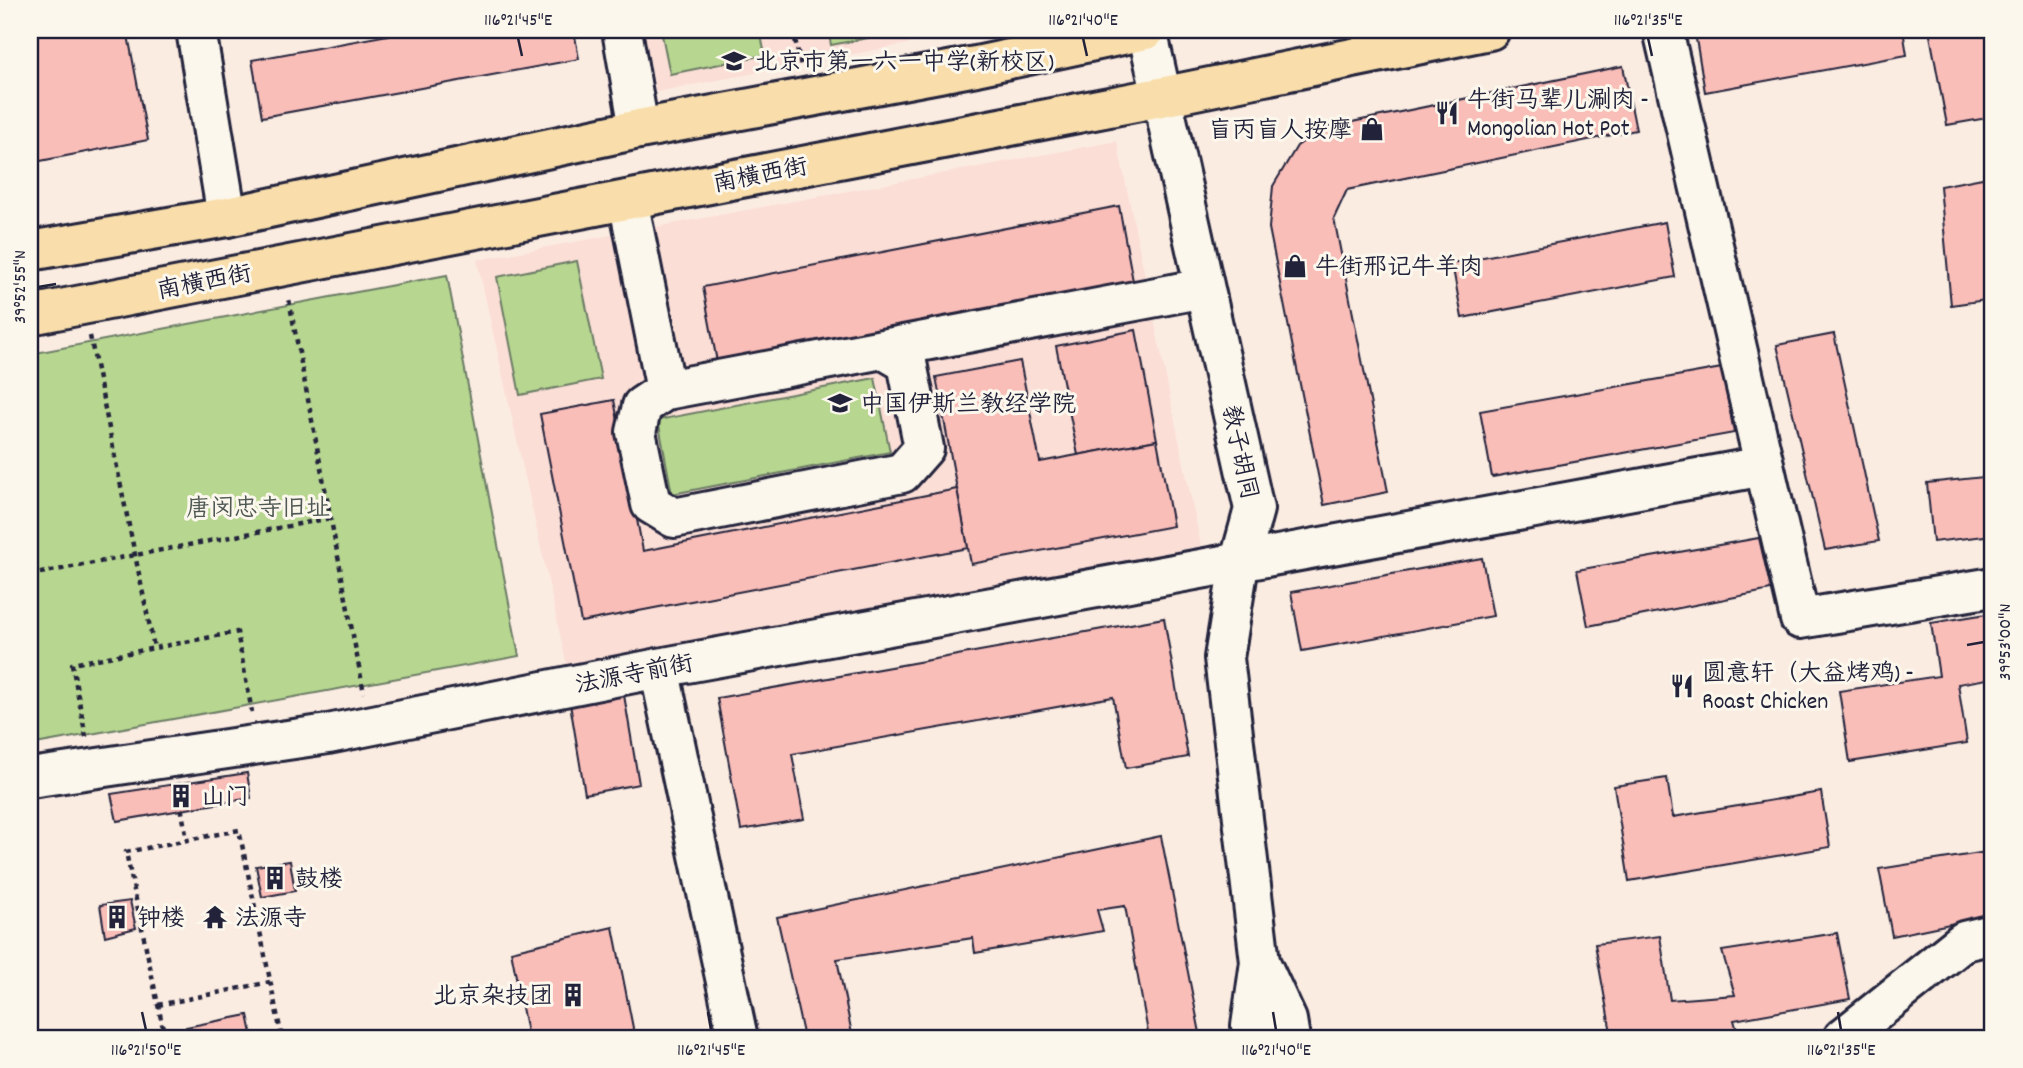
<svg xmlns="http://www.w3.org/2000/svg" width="2023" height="1068" viewBox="0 0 2023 1068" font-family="Dekko,'LXGW WenKai TC',sans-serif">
  <rect width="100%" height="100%" fill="#fbece2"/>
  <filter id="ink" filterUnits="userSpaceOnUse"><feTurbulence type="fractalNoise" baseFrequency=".0143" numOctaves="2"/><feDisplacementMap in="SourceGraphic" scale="14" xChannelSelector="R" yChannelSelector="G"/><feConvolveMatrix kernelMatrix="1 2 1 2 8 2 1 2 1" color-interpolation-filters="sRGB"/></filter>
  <g filter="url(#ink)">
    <g fill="#fbded6">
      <polygon points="644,30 980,30 656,92"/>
      <polygon points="1117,141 1201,546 567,666 477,260"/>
    </g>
    <g fill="#b7d790" stroke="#6c7c66" stroke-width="2">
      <polygon points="661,30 760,30 765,55 670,74"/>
      <polygon points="828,30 909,30 831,45"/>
      <polygon points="577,261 601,379 520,395 497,277"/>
      <polygon points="447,275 519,656 30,745 30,354"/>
      <polygon points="875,378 890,452 672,494 658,420"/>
    </g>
    <g fill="#fabeb9" stroke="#22223b" stroke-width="2">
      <polygon points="30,30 127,30 148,140 30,163"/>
      <polygon points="216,30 270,30 218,40"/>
      <polygon points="415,30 574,30 579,59 262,117 252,60"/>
      <polygon points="1715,30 1903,30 1907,55 1705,92 1695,33"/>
      <polygon points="1929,30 1993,30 1993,117 1947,125"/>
      <polygon points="1623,66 1636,130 1347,190 1334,218 1388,492 1324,505 1269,228 1273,186 1297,146 1323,128"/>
      <polygon points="1993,176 1993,299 1951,305 1940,186"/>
      <polygon points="1119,206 1133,281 717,362 703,287"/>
      <polygon points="1665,222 1675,277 1462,318 1452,263"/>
      <polygon points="1136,330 1157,440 1078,455 1056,346"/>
      <polygon points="1834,334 1879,541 1825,550 1777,345"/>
      <polygon points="1020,361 1040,462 1157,440 1173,526 971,564 936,377"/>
      <polygon points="1722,368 1734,433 1492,477 1480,411"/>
      <polygon points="614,400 643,551 957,489 968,548 581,622 540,414"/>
      <polygon points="1993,476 1993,535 1933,542 1927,483"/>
      <polygon points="1759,538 1771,590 1588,626 1577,570"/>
      <polygon points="1482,558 1493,616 1302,651 1291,592"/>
      <polygon points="1993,613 1993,678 1958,684 1967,743 1850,762 1839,691 1939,676 1931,623"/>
      <polygon points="1164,618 1188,757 1126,768 1113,697 792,754 804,819 741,830 717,698"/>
      <polygon points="624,695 639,784 585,794 570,704"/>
      <polygon points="247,773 251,798 117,821 111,794"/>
      <polygon points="1667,778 1673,817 1821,792 1830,847 1629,881 1614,786"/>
      <polygon points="1161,836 1201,1038 1149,1038 1125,906 1097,910 1103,931 975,953 973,938 837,959 852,1034 804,1038 777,917"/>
      <polygon points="1993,851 1993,915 1892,936 1879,869"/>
      <polygon points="290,861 295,891 262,897 256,866"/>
      <polygon points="130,901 136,928 105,936 100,905"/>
      <polygon points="613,927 635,1038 528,1038 511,951"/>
      <polygon points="1837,933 1850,999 1734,1020 1739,1038 1612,1038 1595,944 1660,936 1670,1000 1735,995 1722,951"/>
      <polygon points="248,1015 253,1038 189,1038 186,1027"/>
    </g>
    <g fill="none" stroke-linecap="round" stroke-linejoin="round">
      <g stroke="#22223b" stroke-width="44">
        <g id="minor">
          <polyline points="196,30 227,217"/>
          <polyline points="622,30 639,129"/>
          <polyline points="1147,30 1254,509 1239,564 1224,658 1260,962 1251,1026 1253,1038"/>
          <polyline points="1663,30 1800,619 1993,587"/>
          <polyline points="628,200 666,390"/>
          <polyline points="883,349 907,363 924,448 902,473 674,518 651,504 636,432 642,406 666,390 1204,288"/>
          <polyline points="659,668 738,1038"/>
          <polyline points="30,778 328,734 659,668 1764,466"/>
          <polyline points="1260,962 1287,1020 1290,1038"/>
          <polyline points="1843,1038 1964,941 1993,934"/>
        </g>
      </g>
      <g stroke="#22223b" stroke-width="44">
        <g id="major">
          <polyline points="30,251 227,217 639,129 976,66 1146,30"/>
          <polyline points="30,315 1161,97 1490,30"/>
        </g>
      </g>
      <g stroke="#22223b" stroke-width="4.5" stroke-dasharray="5 5" stroke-linecap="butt">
        <polyline points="793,30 801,66"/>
        <polyline points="289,300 364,693"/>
        <polyline points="90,336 154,647"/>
        <polyline points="30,575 331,518"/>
        <polyline points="86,737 72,664 237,632 252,712"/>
        <polyline points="178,789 187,840"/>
        <polyline points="158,1005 270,982"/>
        <polyline points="165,1038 126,852 239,830 282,1038"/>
      </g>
      <use href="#minor" stroke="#fbf7ec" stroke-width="38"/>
      <use href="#major" stroke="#f9deab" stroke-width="38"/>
    </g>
  </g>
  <path fill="none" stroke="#22223b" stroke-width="2.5" d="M518 38 522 56M1083 38 1087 56M1648 38 1652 56M38 287 56 284M1967 645 1984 642M142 1012 146 1030M708 1012 711 1030M1273 1012 1276 1030M1838 1012 1841 1030"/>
  <defs>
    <g id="school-bare" transform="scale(1.89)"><path d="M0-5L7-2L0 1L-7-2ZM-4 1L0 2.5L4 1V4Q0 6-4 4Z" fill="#22223b" stroke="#fbf7ec" stroke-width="2.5" paint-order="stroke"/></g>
    <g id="restaurant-bare" transform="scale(1.89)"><path d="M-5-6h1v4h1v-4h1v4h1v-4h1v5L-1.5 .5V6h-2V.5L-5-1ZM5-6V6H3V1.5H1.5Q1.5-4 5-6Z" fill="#22223b" stroke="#fbf7ec" stroke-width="2.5" paint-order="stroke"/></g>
    <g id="shop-bare" transform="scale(1.89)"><path d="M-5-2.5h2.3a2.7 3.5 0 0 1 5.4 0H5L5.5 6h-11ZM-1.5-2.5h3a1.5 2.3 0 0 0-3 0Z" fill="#22223b" stroke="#fbf7ec" stroke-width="2.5" paint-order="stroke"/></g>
    <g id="university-bare" transform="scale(1.89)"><path d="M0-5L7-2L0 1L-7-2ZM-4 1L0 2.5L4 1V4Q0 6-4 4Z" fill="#22223b" stroke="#fbf7ec" stroke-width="2.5" paint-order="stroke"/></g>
    <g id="building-bare" transform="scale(1.89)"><path d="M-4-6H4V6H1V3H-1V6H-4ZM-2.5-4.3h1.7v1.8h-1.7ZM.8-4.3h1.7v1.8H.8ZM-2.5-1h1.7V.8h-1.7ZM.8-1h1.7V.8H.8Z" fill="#22223b" stroke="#fbf7ec" stroke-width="2.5" paint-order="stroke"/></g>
    <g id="temple-bare" transform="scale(1.89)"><path d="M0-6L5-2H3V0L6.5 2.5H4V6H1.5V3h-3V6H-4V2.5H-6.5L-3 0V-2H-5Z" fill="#22223b" stroke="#fbf7ec" stroke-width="2.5" paint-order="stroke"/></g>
  </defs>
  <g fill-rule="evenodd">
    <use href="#school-bare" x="734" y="61"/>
    <use href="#restaurant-bare" x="1447" y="113"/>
    <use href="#shop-bare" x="1372" y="129"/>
    <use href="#shop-bare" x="1295" y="266"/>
    <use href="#university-bare" x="840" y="403"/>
    <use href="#restaurant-bare" x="1682" y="686"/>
    <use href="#building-bare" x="181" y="796"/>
    <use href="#building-bare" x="275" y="878"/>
    <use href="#building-bare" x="117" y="917"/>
    <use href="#temple-bare" x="215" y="917"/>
    <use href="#building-bare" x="573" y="995"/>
  </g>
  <g text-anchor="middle" stroke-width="6" stroke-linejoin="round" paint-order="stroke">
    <g font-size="24" fill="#22223b" stroke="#fbf7ec" text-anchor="start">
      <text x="754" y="69">北京市第一六一中学(新校区)</text>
      <text x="1467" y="107">牛街马辈儿涮肉 -<tspan x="1467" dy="28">Mongolian Hot Pot</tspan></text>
      <text x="1352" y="137" text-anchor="end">盲丙盲人按摩</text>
      <text x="1315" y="274">牛街邢记牛羊肉</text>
      <text x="860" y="411">中国伊斯兰教经学院</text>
      <text x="1702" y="680">圆意轩（大益烤鸡) -<tspan x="1702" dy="28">Roast Chicken</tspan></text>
      <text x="201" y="804">山门</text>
      <text x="295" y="886">鼓楼</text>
      <text x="137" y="925">钟楼</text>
      <text x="235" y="925">法源寺</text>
      <text x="553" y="1003" text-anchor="end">北京杂技团</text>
    </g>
    <g font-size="24" fill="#22223b" stroke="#fbf7ec">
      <text transform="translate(760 174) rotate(-11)" y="8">南横西街</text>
      <text transform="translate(204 281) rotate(-11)" y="8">南横西街</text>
      <text transform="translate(1241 452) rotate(78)" y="8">教子胡同</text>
      <text transform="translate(634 673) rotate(-11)" y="8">法源寺前街</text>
    </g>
    <g font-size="24" fill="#4f5854" stroke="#fbf7ec">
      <text x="258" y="515">唐闵忠寺旧址</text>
    </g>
  </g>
  <rect width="2023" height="1068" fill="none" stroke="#fbf7ec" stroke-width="77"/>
  <rect x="38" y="38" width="1946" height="992" fill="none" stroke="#22223b" stroke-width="2.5"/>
  <g font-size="18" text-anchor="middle" fill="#22223b">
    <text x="518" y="25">116°21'45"E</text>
    <text x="1083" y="25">116°21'40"E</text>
    <text x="1648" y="25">116°21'35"E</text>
    <text transform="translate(19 287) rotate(-90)" y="6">39°52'55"N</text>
    <text transform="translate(2004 642) rotate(-90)" y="6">39°53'00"N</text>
    <text x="146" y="1055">116°21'50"E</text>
    <text x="711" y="1055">116°21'45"E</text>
    <text x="1276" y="1055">116°21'40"E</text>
    <text x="1841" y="1055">116°21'35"E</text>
  </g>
</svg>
